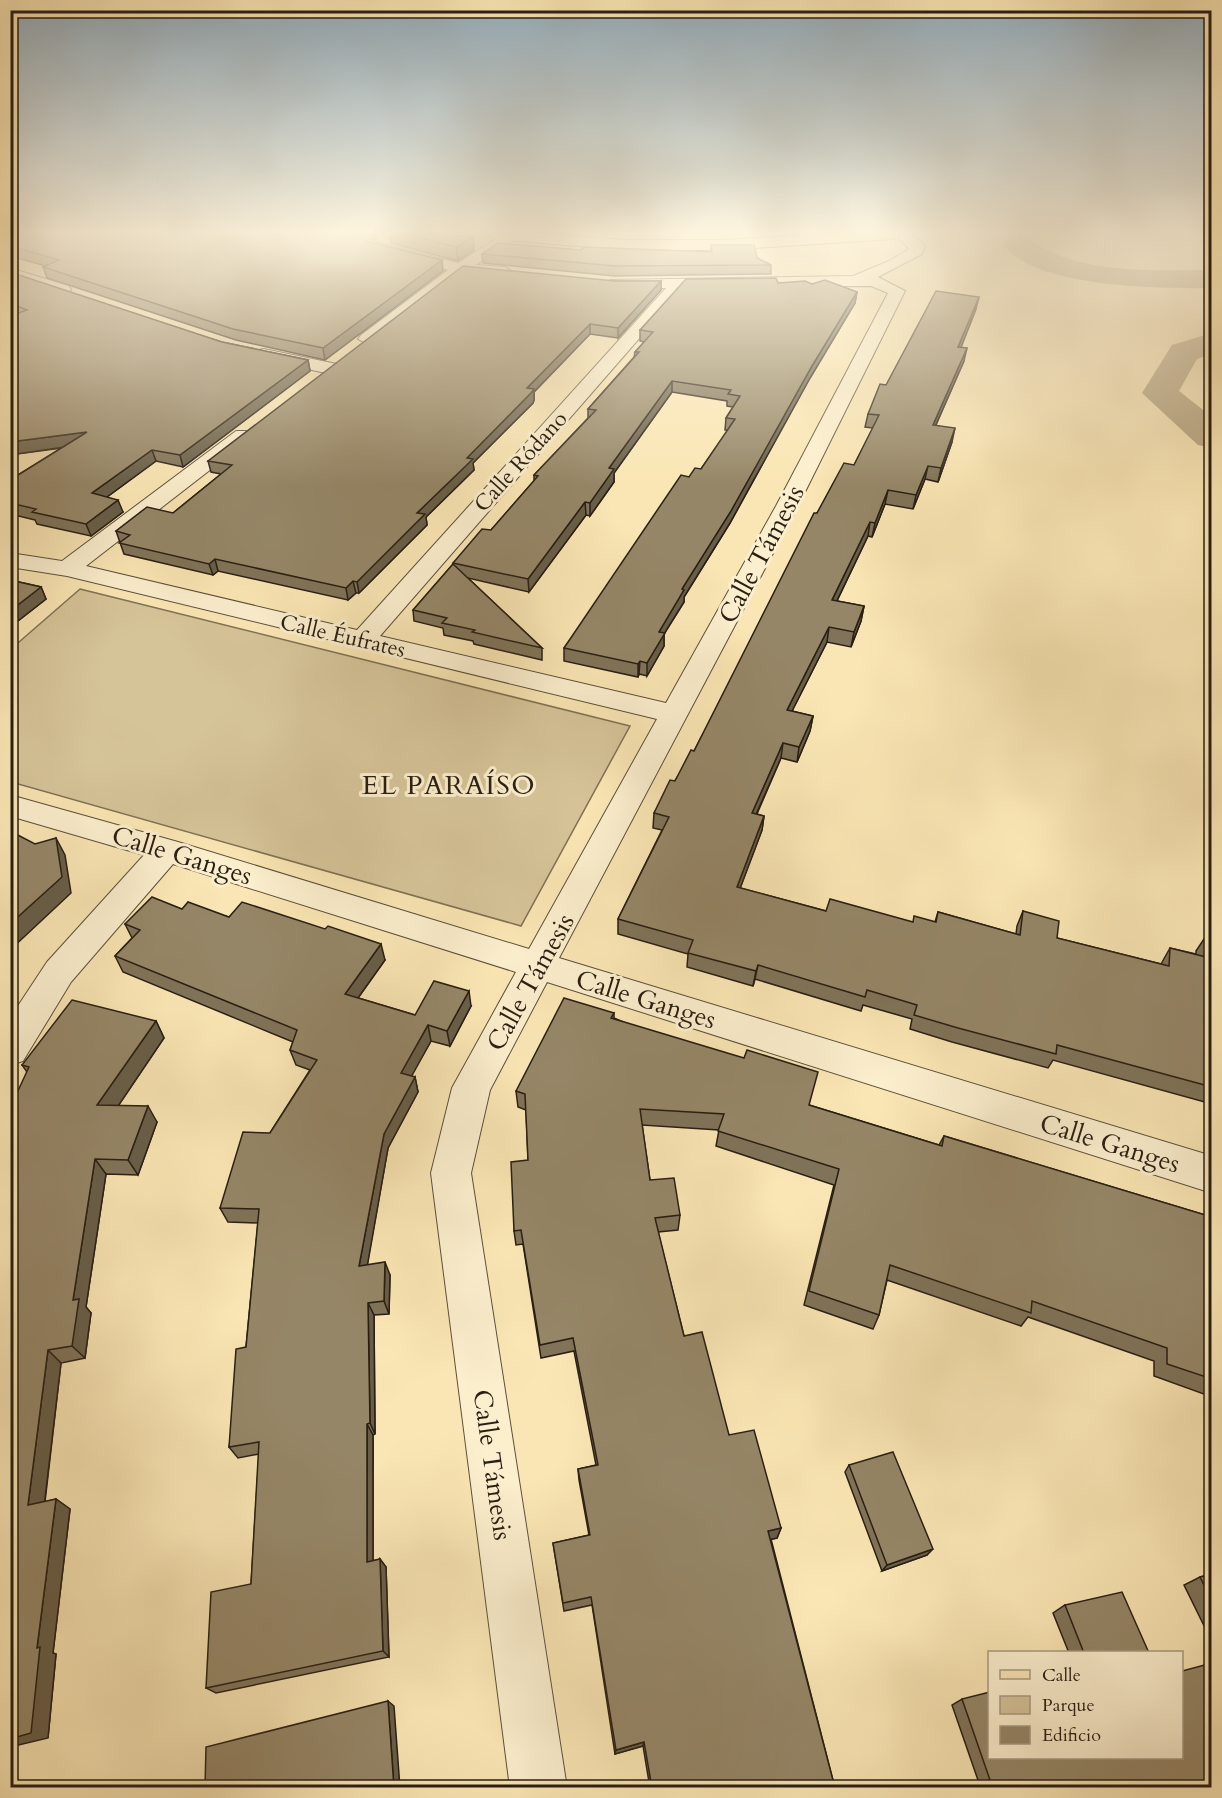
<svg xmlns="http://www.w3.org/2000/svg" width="1222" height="1798" viewBox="0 0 1222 1798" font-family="Cardo,serif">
  <rect width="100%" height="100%" fill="#fae6b4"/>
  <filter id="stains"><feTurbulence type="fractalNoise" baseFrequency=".00333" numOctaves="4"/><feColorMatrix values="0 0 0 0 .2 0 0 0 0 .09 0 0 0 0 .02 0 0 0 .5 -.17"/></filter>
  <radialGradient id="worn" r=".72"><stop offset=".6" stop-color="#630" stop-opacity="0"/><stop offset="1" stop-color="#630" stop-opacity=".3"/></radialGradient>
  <polygon fill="#d6c499" stroke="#7f7156" stroke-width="1.5" points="80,589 630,726 521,926 11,782 11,649"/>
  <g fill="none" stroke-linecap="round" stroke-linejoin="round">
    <g fill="#b3a27d" fill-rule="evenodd">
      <path d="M1008 234H1036L1033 242C1082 275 1154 270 1212 270V288C1162 289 1033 288 1003 244Z"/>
      <polygon points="1212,333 1212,354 1197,359 1179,391 1212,417 1212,448 1198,445 1142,393 1172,345"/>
    </g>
    <g stroke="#5c503b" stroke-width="2">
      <g id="minor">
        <polygon points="321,234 345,234 458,263 504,234 514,234 517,237 514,240 476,265 505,267 513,272 505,277 463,273 373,343 367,344 358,339 361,335 448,270 323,237"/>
        <path d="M896 234H912L925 246 922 254 878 277 905 291 798 506 559 958 1212 1156V1193L547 982 490 1090 471 1173 567 1788H510L431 1173 452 1088 516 972 173 864 71 982 23 1061 10 1065V1018L47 962 144 855 10 816V795L178 842 529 949 657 719 67 576 10 567V553L62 561 236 431H250L253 435 250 439 86 566 357 630 666 288H616L610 286 608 283 610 280 853 276 889 261 909 249ZM871 286 888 293 776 506 666 703 380 636 684 287Z"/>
        <polygon points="10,268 69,286 71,290 63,295 10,278"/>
        <polygon points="264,349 337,364 339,368 330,374 258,358 255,354 258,350"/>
      </g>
    </g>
    <g stroke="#281e13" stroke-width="2">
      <polygon id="major" points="485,234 545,234 625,240 722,240 827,234 902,234 894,239 722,250 625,250 493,239"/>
    </g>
    <use href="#minor" fill="#fcefce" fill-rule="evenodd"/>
    <use href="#major" fill="#fae6b4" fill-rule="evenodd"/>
  </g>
  <g fill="#807359" stroke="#281e13" stroke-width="1.5">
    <polygon points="10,234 443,271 325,360 236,340 47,278 43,267 46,266 10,256"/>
    <polygon points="353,234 376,234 376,240"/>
    <polygon points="390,234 433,234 473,237 474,250 458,261 391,243"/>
    <polygon points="711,245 757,258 771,265 771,274 615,276 483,263 482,254 581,250 711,252"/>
    <polygon points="10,278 222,342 308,360 310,371 183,467 156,461 107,497 123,512 91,536 37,524 35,520 10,514 10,480 62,448 10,455 10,316 15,314 10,312"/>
    <polygon points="615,281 661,281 661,290 618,338 590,334 534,392 534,400 533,403 473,463 474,470 426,517 427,525 359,593 356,593 348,600 218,571 213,575 124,554 116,531 173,513 221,474 211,472 208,461"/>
    <polygon points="778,283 812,284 857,292 855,303 810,378 730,523 684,597 684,602 664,634 664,646 647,676 639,674 638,677 564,661 564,648 689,477 701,469 728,430 725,430 726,418 733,407 727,406 727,401 672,392 614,473 614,482 590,516 586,515 529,592 468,578 542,648 542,660 474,644 473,641 444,635 443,628 414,621 413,610 453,564 453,563 491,530 534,481 534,475 588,418 588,409 634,357 635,352 644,342 640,341 640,330"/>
    <polygon points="976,309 961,347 964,361 936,425 952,442 938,482 925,479 913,509 885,504 872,537 868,536 837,601 864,606 861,621 851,647 827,642 792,711 813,716 810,731 797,762 781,758 757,814 764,816 762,830 740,888 826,911 912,922 935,922 938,912 1016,934 1017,926 1023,911 1057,938 1161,964 1170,948 1196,954 1196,951 1206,936 1212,938 1212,1104 1053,1060 1048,1068 952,1042 910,1029 912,1019 863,1005 861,1011 755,979 753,986 687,967 688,954 618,934 618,919 662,830 653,828 654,813 694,751 817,513 854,465 873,428 865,427 868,414 886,385"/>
    <polygon points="10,580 41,587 46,599 14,624 10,623"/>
    <polygon points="182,909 229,917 385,960 358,998 415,1015 471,1006 450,1046 431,1041 411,1076 415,1077 418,1092 388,1148 367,1265 390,1275 389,1314 374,1315 375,1434 373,1435 373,1561 380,1559 386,1567 389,1657 216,1693 206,1688 251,1584 259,1454 238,1458 229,1447 246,1347 258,1223 228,1222 220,1208 270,1133 310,1070 296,1065 290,1050 293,1042 123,972 115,956 132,938 125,924"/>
    <polygon points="614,1013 614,1018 809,1105 939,1145 944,1136 1212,1217 1212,1397 1154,1376 1154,1361 1028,1317 1021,1326 887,1280 879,1315 873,1329 804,1305 834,1185 716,1146 719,1130 642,1125 650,1180 680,1215 678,1230 658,1232 684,1336 729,1435 781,1528 777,1538 771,1539 835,1788 650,1788 643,1746 615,1754 592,1605 564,1611 553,1543 589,1535 579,1480 578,1469 596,1465 574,1351 541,1358 523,1244 516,1245 514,1231 528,1160 526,1110 518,1107 516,1091"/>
    <polygon points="156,1021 164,1038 118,1106 157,1122 138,1175 106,1174 86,1307 91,1313 85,1358 61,1363 45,1502 56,1499 70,1509 53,1653 56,1654 48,1738 27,1072 22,1065"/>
    <polygon points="849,1465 927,1555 882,1571 845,1472"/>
    <polygon points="1212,1574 1212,1642 1184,1585 1200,1577"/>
    <polygon points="1065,1605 1149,1653 1069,1653 1053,1613"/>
    <polygon points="962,1699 990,1758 1212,1788 979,1783 952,1705"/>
  </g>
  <g fill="#685e48" stroke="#281e13" stroke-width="1.5">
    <polygon points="473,237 474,250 458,261 456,247"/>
    <polygon points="442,260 443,271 325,360 323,348"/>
    <polygon points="661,281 661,290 618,338 618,328"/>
    <polygon points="857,292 855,303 810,378 730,523 684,597 684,602 664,634 664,646 647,676 647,663 659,632 682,589 812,366"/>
    <polygon points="979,297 976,309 956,360 958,347"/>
    <polygon points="590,324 590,334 534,392 534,400 533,403 473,463 474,470 426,517 427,525 359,593 357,582 527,388"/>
    <polygon points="967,348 964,361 930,438 933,425"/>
    <polygon points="308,360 310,371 183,467 180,455"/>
    <polygon points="672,381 672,392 614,473 614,482 590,516 590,503 609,468"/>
    <polygon points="955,428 952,442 938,482 941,468"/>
    <polygon points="87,432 92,443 10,455 10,442"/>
    <polygon points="152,450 156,461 96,505 92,493"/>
    <polygon points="928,466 925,479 913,509 916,495"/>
    <polygon points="888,490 885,504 872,537 875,523"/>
    <polygon points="118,500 123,512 91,536 86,524"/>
    <polygon points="585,502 586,515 529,592 528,579"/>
    <polygon points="870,522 868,536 830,615 832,600"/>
    <polygon points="215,559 218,571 213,575 209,564"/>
    <polygon points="353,581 356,593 348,600 346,588"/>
    <polygon points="41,587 46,599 14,624 10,616 10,611"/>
    <polygon points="864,606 861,621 851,647 854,632"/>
    <polygon points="829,627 827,642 785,725 787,710"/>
    <polygon points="640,661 639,674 638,677 638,664"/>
    <polygon points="813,716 810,731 797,762 799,747"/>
    <polygon points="783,743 781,758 750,828 752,813"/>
    <polygon points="764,816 762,830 735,902 737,887"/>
    <polygon points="56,838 65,855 71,893 10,950 10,924"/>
    <polygon points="381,944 385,960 350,1009 345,994"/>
    <polygon points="758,965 755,979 753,986 756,971"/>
    <polygon points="469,991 471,1006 450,1046 447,1031"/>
    <polygon points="156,1021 164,1038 108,1121 97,1105"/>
    <polygon points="428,1025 431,1041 405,1088 401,1073"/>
    <polygon points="415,1077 418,1092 388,1148 365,1279 359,1266 384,1134"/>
    <polygon points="148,1106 157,1122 138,1175 128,1160"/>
    <polygon points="95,1159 106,1174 86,1307 91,1313 85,1358 72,1346 73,1300"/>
    <polygon points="385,1262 390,1275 389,1314 384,1301"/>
    <polygon points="368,1303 374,1315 375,1434 370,1423"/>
    <polygon points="48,1350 61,1363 43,1515 28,1505"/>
    <polygon points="367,1424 373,1435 373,1570 367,1562"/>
    <polygon points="56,1499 70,1509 53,1653 56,1654 48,1738 10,1747 10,1739 37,1648"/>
    <polygon points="781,1528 777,1538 764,1541 768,1531"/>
    <polygon points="933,1549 927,1555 882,1571 887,1565"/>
    <polygon points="380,1559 386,1567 389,1657 383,1651"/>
    <polygon points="388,1701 394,1706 400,1788 394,1788"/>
    <polygon points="644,1742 643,1746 615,1754 616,1750"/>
  </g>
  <g fill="#958667" stroke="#281e13" stroke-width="1.5">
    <polygon points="10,234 339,234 442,260 323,348 233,329 43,267 59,260 10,246"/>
    <polygon points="404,234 433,234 473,237 456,247"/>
    <polygon points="498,243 581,250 584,247 712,252 711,245 754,245 757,258 771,265 615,266 482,254"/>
    <polygon points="463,266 615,281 661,281 618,328 590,324 527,388 534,389 532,392 467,458 473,459 417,513 425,514 357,582 353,581 346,588 215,559 209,564 119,543 130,535 116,531 147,507 173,513 232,465 208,461"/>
    <polygon points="19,275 222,342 308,360 180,455 152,450 92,493 118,500 86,524 32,512 36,509 10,503 10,480 87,432 10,442 10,316 27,310 10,303 10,278"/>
    <polygon points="776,278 778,283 805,281 812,284 825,280 857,292 812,366 731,511 682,589 684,590 659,632 665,633 647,663 640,661 638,664 564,648 681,475 689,477 695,468 701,469 735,419 726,418 740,396 728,394 731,390 672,381 609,468 614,469 590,503 585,502 528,579 453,563 482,529 491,530 538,476 534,475 596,410 588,409 639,352 635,352 653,332 640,330 686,279"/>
    <polygon points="936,291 979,297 958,347 967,348 933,425 955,428 941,468 928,466 916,495 888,490 875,523 870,522 832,600 864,606 854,632 829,627 787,710 813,716 799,747 783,743 752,813 764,816 737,887 826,911 830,899 913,922 914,916 936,922 938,912 1020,935 1023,911 1059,921 1057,938 1169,966 1170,948 1206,957 1206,936 1212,938 1212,1087 1057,1045 1056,1054 958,1028 914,1015 917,1005 867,990 865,997 758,965 756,971 688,953 693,940 618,919 669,817 654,813 670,780 675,781 691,750 694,751 814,513 817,513 844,463 854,465 879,415 868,414 880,384 886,385"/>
    <polygon points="453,564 542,648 472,632 475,630 442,623 447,618 413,610"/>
    <polygon points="10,580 41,587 10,611"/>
    <polygon points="10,831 35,844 56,838 62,877 10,924"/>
    <polygon points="152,897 182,909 188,902 229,917 242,902 325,929 328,926 381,944 345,994 415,1015 434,981 469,991 447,1031 428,1025 401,1073 415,1077 384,1134 359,1266 385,1262 384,1301 368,1303 370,1423 367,1424 367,1562 380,1559 383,1651 206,1688 211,1592 251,1584 259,1442 229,1447 236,1349 246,1347 259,1209 220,1208 243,1132 270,1133 317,1060 290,1050 297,1030 115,956 140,930 125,924"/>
    <polygon points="564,998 614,1013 611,1018 744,1058 747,1050 818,1072 809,1105 942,1146 944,1136 1212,1217 1212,1379 1167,1364 1167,1348 1032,1301 1031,1313 890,1265 879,1315 809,1291 839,1169 718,1131 724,1114 640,1109 650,1180 674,1178 680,1215 655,1218 684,1336 702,1332 729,1435 754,1430 781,1528 768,1531 835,1788 652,1788 644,1742 616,1750 591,1597 563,1603 553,1543 590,1535 578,1469 598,1465 573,1338 540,1345 521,1230 514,1231 511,1162 528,1160 525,1094 516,1091"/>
    <polygon points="72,1000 156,1021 97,1105 148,1106 128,1160 95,1159 73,1300 79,1299 72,1346 48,1350 28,1505 56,1499 37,1648 40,1647 31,1733 10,1739 10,1108 29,1067 22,1065"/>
    <polygon points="893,1452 933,1549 887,1565 849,1465"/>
    <polygon points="1212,1574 1212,1601 1200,1577"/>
    <polygon points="1122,1592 1149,1653 1084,1653 1065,1605"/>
    <polygon points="1212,1663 1212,1788 963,1788 990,1780 962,1699 990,1692 990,1758 1182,1758 1182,1671"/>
    <polygon points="388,1701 394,1788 205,1788 206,1747"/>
  </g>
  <linearGradient id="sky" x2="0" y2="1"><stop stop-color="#93adbd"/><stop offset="0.48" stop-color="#fdf4dd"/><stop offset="1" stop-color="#fdf4dd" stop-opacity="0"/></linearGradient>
  <rect width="1222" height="485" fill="url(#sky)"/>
  <g text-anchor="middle" stroke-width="6" stroke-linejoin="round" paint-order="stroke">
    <g font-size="22" fill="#281e13" stroke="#fcefce">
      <text transform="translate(520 461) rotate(-48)" y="8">Calle Ródano</text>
      <text transform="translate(343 635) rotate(13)" y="8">Calle Éufrates</text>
    </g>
    <g font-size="26" fill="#281e13" stroke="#fcefce">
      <text transform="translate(761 554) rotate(-62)" y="9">Calle Támesis</text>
      <text transform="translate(182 855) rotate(17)" y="9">Calle Ganges</text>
      <text transform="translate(530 982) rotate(-61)" y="9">Calle Támesis</text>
      <text transform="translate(646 999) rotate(17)" y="9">Calle Ganges</text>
      <text transform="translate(1110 1143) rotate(17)" y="9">Calle Ganges</text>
      <text transform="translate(493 1465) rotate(82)" y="9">Calle Támesis</text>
    </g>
    <g font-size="27" letter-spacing="1.5" fill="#281e13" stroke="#fcefce">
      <text x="449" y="794">EL PARAÍSO</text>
    </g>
  </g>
  <rect width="1222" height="1798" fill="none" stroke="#fae6b4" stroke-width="36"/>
  <rect x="12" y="12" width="1198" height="1774" fill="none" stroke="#281e13" stroke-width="3"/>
  <rect x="18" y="18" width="1186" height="1762" fill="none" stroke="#281e13" stroke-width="1.5"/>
  <rect x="988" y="1651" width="195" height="108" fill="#fcefce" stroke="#a79b83" stroke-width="1.5"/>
  <rect x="1000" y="1670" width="30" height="9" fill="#fae6b4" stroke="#a79b83" stroke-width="1.5"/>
  <text x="1042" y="1681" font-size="18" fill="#281e13">Calle</text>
  <rect x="1000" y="1696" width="30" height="18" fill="#d6c499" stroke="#a79b83" stroke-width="1.5"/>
  <text x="1042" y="1711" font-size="18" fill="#281e13">Parque</text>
  <rect x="1000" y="1726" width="30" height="18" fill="#958667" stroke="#a79b83" stroke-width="1.5"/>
  <text x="1042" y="1741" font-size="18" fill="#281e13">Edificio</text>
  <rect width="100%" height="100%" filter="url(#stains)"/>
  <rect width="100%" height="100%" fill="url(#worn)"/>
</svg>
